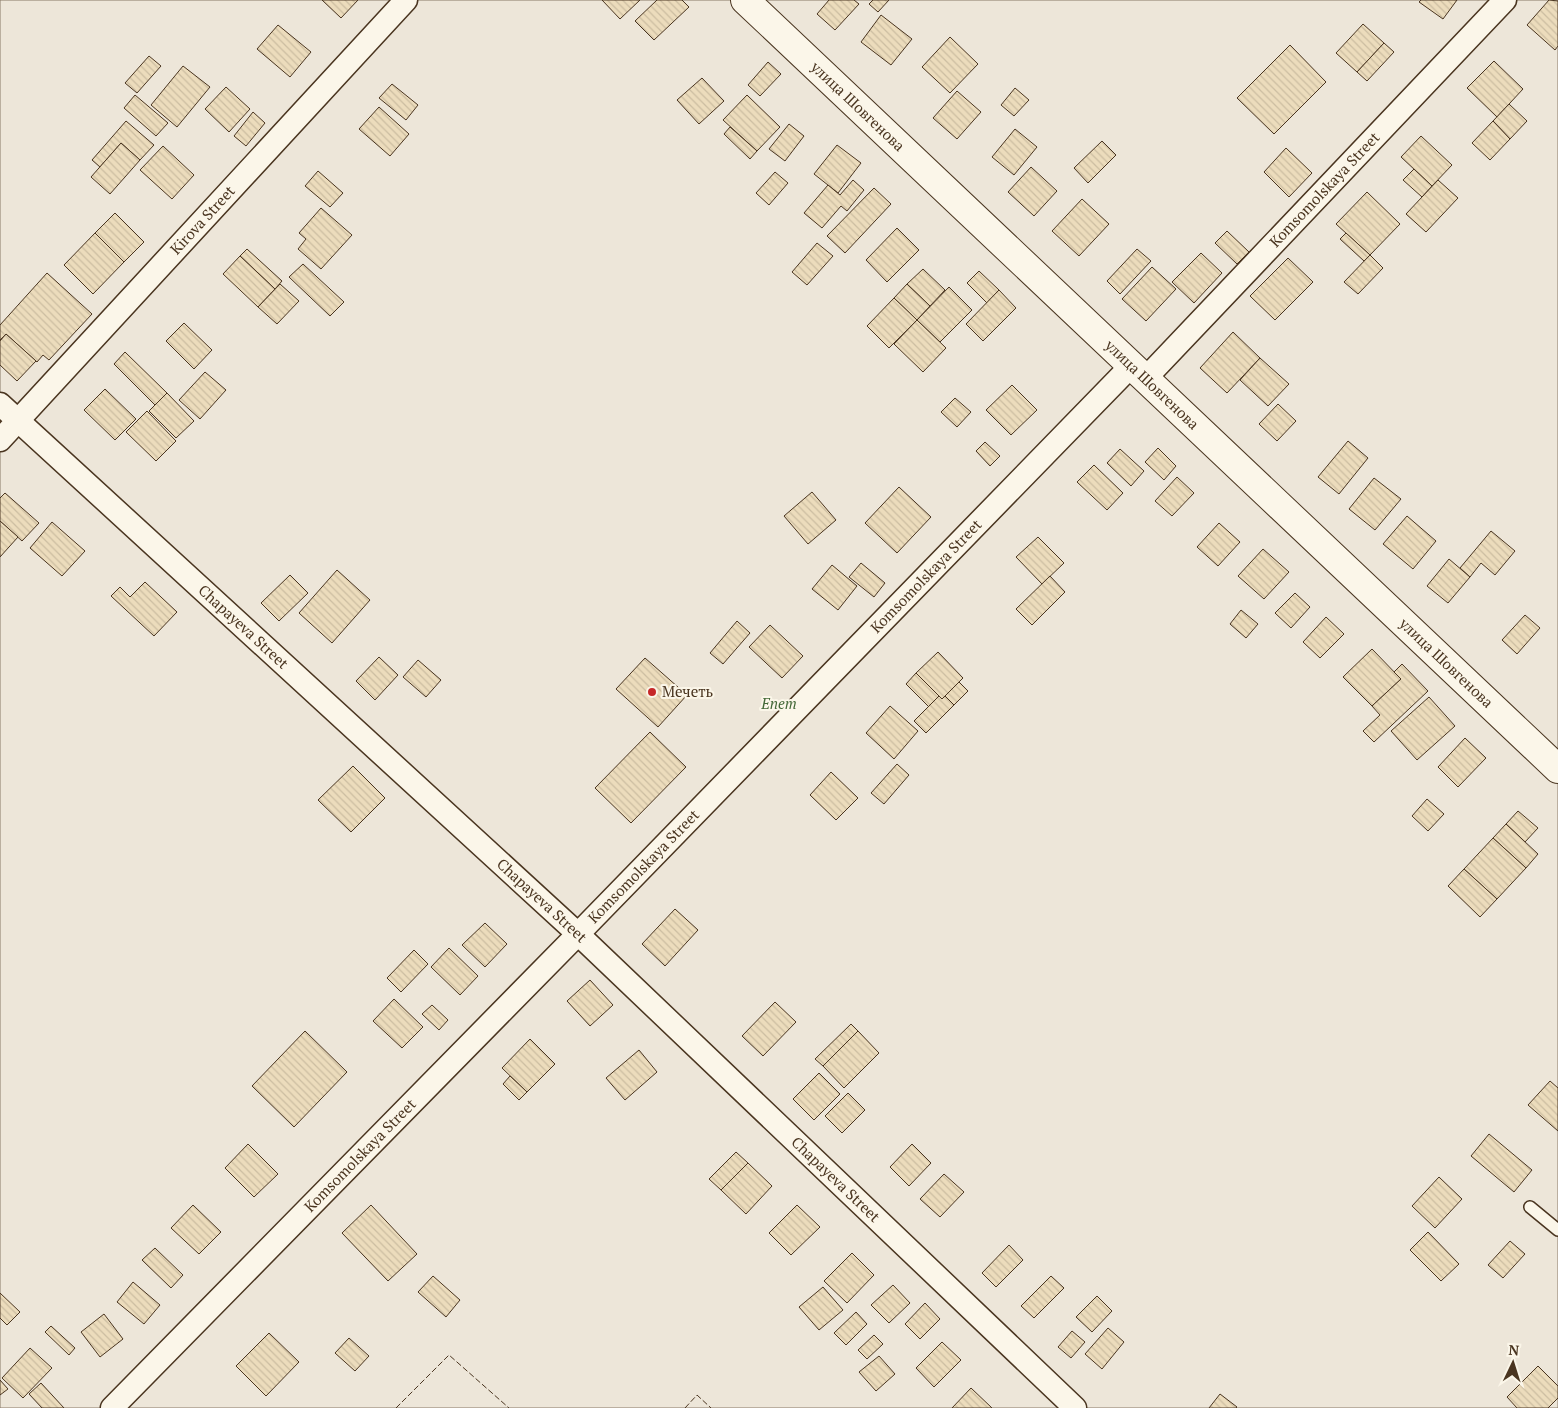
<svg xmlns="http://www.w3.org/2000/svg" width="1558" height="1408" viewBox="0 0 1558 1408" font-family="'PT Serif',serif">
  <defs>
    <pattern id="building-back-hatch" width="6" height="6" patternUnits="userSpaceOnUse" patternTransform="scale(1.25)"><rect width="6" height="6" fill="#ecdcbc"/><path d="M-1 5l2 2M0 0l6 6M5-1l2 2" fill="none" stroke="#ccbda1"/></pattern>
  </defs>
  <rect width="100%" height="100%" fill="#fbf6e9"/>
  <rect fill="#ede6d9" stroke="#887966" x="0" y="0" width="1558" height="1408"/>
  <g fill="url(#building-back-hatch)" stroke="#4a3520">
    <polygon points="322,0 358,0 341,18"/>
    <polygon points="602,0 640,0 620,19"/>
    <polygon points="657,0 682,0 689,7 654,40 635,21"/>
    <polygon points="829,0 854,0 859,4 835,30 817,14"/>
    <polygon points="873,0 889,0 878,12 869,4"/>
    <polygon points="1421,0 1457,0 1443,19 1419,2"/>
    <polygon points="1549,0 1558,1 1558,46 1555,50 1527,25"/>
    <polygon points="881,15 912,39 891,65 861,42"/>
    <polygon points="1363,24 1384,43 1357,72 1336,53"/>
    <polygon points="278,25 311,52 290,77 257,49"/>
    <polygon points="950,37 978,64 950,93 922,67"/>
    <polygon points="1384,43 1394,52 1367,81 1357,72"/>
    <polygon points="1290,45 1326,82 1274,134 1237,98"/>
    <polygon points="149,56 161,66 137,93 125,83"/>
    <polygon points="1494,61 1523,89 1497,117 1467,88"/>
    <polygon points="768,62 781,74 760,96 748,85"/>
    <polygon points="183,66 210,87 177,127 151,105"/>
    <polygon points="702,78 724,101 699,124 677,100"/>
    <polygon points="392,84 418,105 406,120 379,98"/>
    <polygon points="226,87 250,109 229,132 205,109"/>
    <polygon points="1015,88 1029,100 1014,116 1001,105"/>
    <polygon points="957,91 981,112 957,139 933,118"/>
    <polygon points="135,95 168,123 156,136 124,108"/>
    <polygon points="747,95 780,127 757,151 723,120"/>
    <polygon points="1509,104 1527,121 1510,139 1493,121"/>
    <polygon points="379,107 409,134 390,156 359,129"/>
    <polygon points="253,112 265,123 246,146 234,136"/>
    <polygon points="126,121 154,145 140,160 121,143 100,167 92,160"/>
    <polygon points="1493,121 1510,139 1490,160 1472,143"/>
    <polygon points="789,124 804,136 785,161 769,149"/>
    <polygon points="730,127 757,151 750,159 724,134"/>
    <polygon points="1015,129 1037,147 1014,175 992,157"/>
    <polygon points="1421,136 1452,165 1432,186 1401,157"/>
    <polygon points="1102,141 1116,155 1088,183 1074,168"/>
    <polygon points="121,143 140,160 110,194 91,177"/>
    <polygon points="837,145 861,163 838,193 814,174"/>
    <polygon points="163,146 194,175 172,199 140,170"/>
    <polygon points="1286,148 1312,173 1289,197 1264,172"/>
    <polygon points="1031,167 1057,191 1034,216 1008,192"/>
    <polygon points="1414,169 1432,186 1422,197 1403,180"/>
    <polygon points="318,171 343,193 330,207 305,186"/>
    <polygon points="775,172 788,183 769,205 756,193"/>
    <polygon points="853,180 864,190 847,211 841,206 822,228 804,213 828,185 840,195"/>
    <polygon points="1438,180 1458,198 1426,232 1406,214"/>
    <polygon points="874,188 891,204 845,253 827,236"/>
    <polygon points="1367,192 1400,224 1370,255 1336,224"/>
    <polygon points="1082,199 1109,224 1079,256 1052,231"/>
    <polygon points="321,208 352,235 321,269 298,249 306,239 299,233"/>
    <polygon points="115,213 144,242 124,262 95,233"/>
    <polygon points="897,228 919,250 887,282 866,260"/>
    <polygon points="1227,231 1249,252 1237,264 1215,243"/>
    <polygon points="95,233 124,262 93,294 64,265"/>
    <polygon points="1346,233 1370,255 1364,261 1340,239"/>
    <polygon points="817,243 833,256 807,285 792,272"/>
    <polygon points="247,249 282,281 275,289 240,256"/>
    <polygon points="1137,249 1151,261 1120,294 1107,281"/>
    <polygon points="1201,253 1222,273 1194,303 1172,282"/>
    <polygon points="1370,255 1383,268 1358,294 1344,282"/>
    <polygon points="240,256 275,289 258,307 223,274"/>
    <polygon points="1288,258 1313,282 1275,320 1250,296"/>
    <polygon points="303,264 344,302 330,316 289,277"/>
    <polygon points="1152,267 1176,289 1146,321 1122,299"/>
    <polygon points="923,269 945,290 930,306 907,284"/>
    <polygon points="979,271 999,290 987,303 967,283"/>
    <polygon points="47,273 92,314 49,360 43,355 37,362 6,334 0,340 0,325"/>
    <polygon points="280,284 299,301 277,324 258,307"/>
    <polygon points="907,284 930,306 917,320 894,298"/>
    <polygon points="949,287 972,310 940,342 917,320"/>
    <polygon points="999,290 1016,308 983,341 966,324"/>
    <polygon points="894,298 917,320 889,348 867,326"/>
    <polygon points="917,320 946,348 923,372 894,344"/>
    <polygon points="184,323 212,350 194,369 166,341"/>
    <polygon points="1233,332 1260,358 1227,393 1200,368"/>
    <polygon points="6,334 36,361 17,381 0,365 0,341"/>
    <polygon points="125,352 167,393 155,405 114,364"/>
    <polygon points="1260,358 1289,384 1268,406 1240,380"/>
    <polygon points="205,372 226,390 200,419 179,400"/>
    <polygon points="1012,385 1037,410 1011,435 986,410"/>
    <polygon points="105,389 136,419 115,440 84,410"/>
    <polygon points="167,393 194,421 176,438 149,411"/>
    <polygon points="955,398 971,412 957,427 941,412"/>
    <polygon points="1278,404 1296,421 1277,441 1259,424"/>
    <polygon points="147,411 176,441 156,461 126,432"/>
    <polygon points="1348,441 1368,458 1339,494 1318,477"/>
    <polygon points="985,442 1000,456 990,466 976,451"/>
    <polygon points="1158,448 1176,466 1164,480 1145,462"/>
    <polygon points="1120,449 1144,471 1131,486 1107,463"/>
    <polygon points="1094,465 1123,493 1107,510 1077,482"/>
    <polygon points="1177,477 1194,493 1172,516 1155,501"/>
    <polygon points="1374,478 1401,499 1375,530 1349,509"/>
    <polygon points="899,487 931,517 897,553 865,523"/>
    <polygon points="812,492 836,520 808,544 784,516"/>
    <polygon points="5,493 39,523 22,541 0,521 0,498"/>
    <polygon points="1407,516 1436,541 1413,569 1383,544"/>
    <polygon points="0,521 18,537 0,557"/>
    <polygon points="52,522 85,551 62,576 30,548"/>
    <polygon points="1219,523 1240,542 1218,566 1197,547"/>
    <polygon points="1491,531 1515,551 1495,575 1481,563 1470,577 1460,568"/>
    <polygon points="1038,537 1064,563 1042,584 1016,557"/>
    <polygon points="1263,549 1289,572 1264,599 1238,576"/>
    <polygon points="1449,559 1470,577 1448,603 1427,586"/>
    <polygon points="861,563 885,583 874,597 849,577"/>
    <polygon points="832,565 857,586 838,610 812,589"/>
    <polygon points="337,570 370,600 332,643 299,613"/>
    <polygon points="290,575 308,593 279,621 261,603"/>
    <polygon points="1050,576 1065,592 1032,625 1016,609"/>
    <polygon points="145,582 177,612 154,636 111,596 120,587 130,597"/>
    <polygon points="1295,593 1310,607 1291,628 1275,613"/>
    <polygon points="1241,610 1258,624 1246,638 1230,624"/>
    <polygon points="1525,615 1540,628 1517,654 1502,640"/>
    <polygon points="1326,617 1344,634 1320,658 1303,642"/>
    <polygon points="737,621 750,633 723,664 710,653"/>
    <polygon points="770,625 803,656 782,678 749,647"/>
    <polygon points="1372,649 1401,679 1372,706 1343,677"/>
    <polygon points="938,652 963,678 942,699 916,673"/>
    <polygon points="379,657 398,675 375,700 356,681"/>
    <polygon points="645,658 687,695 658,727 616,689"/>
    <polygon points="418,660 441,680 426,697 403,677"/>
    <polygon points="1402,664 1428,691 1374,742 1363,731 1380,715 1372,706 1401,679 1394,672"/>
    <polygon points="916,673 939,696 929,707 906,684"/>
    <polygon points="959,682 968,691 954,705 945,696"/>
    <polygon points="939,696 942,699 945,696 954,705 926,733 914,721"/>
    <polygon points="1429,697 1455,726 1417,760 1391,731"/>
    <polygon points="890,706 918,731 894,759 866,733"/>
    <polygon points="650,732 686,767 631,823 595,788"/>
    <polygon points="1465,738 1486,758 1458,787 1438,767"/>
    <polygon points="897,764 909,775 884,804 871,793"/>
    <polygon points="353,766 385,798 351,832 318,800"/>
    <polygon points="831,772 858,798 836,820 810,795"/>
    <polygon points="1427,799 1444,814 1428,831 1412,816"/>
    <polygon points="1518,811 1538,828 1525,842 1506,824"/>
    <polygon points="1506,824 1538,854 1526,868 1493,838"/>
    <polygon points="1493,838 1526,868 1497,899 1464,869"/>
    <polygon points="1464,869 1497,899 1480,917 1448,886"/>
    <polygon points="675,909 698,930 665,966 642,944"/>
    <polygon points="485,923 507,944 485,967 462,945"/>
    <polygon points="449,948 478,976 460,995 431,967"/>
    <polygon points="414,950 428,964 401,992 387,978"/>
    <polygon points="590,980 613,1005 590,1026 567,1001"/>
    <polygon points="394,999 423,1027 402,1048 373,1021"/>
    <polygon points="775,1002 796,1022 763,1056 742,1036"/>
    <polygon points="432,1005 448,1020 439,1030 422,1014"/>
    <polygon points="851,1024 858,1031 823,1066 815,1059"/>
    <polygon points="305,1031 347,1072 294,1127 252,1086"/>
    <polygon points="858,1031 879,1053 844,1088 823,1066"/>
    <polygon points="530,1039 555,1064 527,1092 502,1068"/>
    <polygon points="639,1050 657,1072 625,1100 606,1078"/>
    <polygon points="819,1073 840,1094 814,1120 793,1099"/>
    <polygon points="510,1076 527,1092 519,1100 503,1084"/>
    <polygon points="1550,1081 1558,1088 1558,1131 1528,1105"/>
    <polygon points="848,1093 865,1110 842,1133 825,1116"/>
    <polygon points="1489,1134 1532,1170 1514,1192 1471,1156"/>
    <polygon points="248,1144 278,1174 254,1197 225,1168"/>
    <polygon points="912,1144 931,1163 909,1186 890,1167"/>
    <polygon points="736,1152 748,1163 721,1190 709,1179"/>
    <polygon points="748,1163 772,1186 746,1214 721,1190"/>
    <polygon points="944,1174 964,1192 940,1217 920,1199"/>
    <polygon points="1439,1177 1462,1199 1435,1228 1412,1206"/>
    <polygon points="193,1205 221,1232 199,1254 171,1228"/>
    <polygon points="371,1205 417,1254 388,1281 342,1233"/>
    <polygon points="797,1205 820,1227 791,1255 769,1233"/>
    <polygon points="1428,1232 1459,1264 1441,1281 1410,1250"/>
    <polygon points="1510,1241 1525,1254 1503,1278 1488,1265"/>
    <polygon points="1009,1245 1023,1260 996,1287 982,1273"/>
    <polygon points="155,1248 183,1275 171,1288 142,1260"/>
    <polygon points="852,1253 874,1275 847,1303 824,1281"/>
    <polygon points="433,1276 460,1300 446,1317 418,1292"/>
    <polygon points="1051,1276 1064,1288 1034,1318 1021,1306"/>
    <polygon points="133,1282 160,1305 144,1324 117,1302"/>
    <polygon points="893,1285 910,1303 889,1323 871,1305"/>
    <polygon points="823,1287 843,1310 819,1330 799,1307"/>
    <polygon points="0,1293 20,1312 7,1325 0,1318"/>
    <polygon points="1097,1296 1112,1311 1092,1332 1076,1317"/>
    <polygon points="925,1303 940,1319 920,1339 905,1324"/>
    <polygon points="856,1312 867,1324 846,1345 834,1333"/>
    <polygon points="104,1314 123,1339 100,1357 81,1332"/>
    <polygon points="51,1326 75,1348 69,1355 45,1332"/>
    <polygon points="1108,1328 1124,1342 1102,1369 1085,1354"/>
    <polygon points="1072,1331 1085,1342 1071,1358 1058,1347"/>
    <polygon points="269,1333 299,1362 266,1396 236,1366"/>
    <polygon points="874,1335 883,1344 867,1359 858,1350"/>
    <polygon points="349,1338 369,1356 355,1371 335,1353"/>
    <polygon points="942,1342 961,1360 934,1387 916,1368"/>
    <polygon points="30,1348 52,1368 23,1398 2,1378"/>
    <polygon points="879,1356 895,1374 876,1391 859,1372"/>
    <polygon points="1538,1366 1558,1386 1558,1398 1548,1408 1517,1408 1507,1397"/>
    <polygon points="0,1380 8,1389 0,1395"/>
    <polygon points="41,1383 64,1408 42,1408 29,1394"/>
    <polygon points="971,1388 992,1408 952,1408"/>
    <polygon points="1220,1394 1237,1407 1236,1408 1209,1408"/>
  </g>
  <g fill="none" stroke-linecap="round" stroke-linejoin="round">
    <g stroke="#4a3520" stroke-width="14">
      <polyline id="service" points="1530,1207 1558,1230"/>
    </g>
    <g stroke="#4a3520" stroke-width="25">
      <g id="minor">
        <path id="s1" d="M1145 379 1505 0"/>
        <path id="s2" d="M0 404 578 934 1075 1408"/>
        <path id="s3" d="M0 440 406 0"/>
        <path id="s4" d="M112 1408 578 934 1131 366"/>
      </g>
    </g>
    <g stroke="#4a3520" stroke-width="30">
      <g id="tertiary">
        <path id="s5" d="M745 0 1558 769"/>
      </g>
    </g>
    <use href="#service" stroke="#fbf6e9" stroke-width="11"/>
    <use href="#minor" stroke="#fbf6e9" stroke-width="22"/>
    <use href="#tertiary" stroke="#fbf6e9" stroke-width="28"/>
    <g stroke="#4a3520" stroke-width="1" stroke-dasharray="6 2.5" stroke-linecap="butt">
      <polyline points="396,1408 449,1355 509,1408"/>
      <polyline points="685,1408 697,1395 711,1408"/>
    </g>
  </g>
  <circle fill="#c62828" stroke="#fbf6e9" stroke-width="2" cx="652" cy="692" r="5"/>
  <g text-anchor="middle" stroke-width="4" stroke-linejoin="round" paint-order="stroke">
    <g font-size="15" fill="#4a3520" stroke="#fbf6e9">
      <text dy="5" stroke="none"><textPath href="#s5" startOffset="155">улица Шовгенова</textPath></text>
      <text dy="5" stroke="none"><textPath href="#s1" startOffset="261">Komsomolskaya Street</textPath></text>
      <text dy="5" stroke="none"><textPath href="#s3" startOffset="299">Kirova Street</textPath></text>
      <text dy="5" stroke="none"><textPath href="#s5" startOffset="560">улица Шовгенова</textPath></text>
      <text dy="5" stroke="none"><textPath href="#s4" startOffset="1164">Komsomolskaya Street</textPath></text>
      <text dy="5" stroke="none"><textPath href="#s2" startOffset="330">Chapayeva Street</textPath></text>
      <text dy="5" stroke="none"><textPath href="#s5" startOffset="965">улица Шовгенова</textPath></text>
      <text dy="5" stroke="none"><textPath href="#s4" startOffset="759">Komsomolskaya Street</textPath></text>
      <text dy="5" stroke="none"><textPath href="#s2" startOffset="735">Chapayeva Street</textPath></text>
      <text dy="5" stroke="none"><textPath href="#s4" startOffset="354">Komsomolskaya Street</textPath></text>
      <text dy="5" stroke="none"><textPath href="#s2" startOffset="1140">Chapayeva Street</textPath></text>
    </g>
    <g font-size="15" fill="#4a3520" stroke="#fbf6e9" text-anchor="start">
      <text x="662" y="697">Мечеть</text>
    </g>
    <g font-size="15" font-style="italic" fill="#436837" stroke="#fbf6e9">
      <text x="779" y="709">Enem</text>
    </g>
  </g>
  <g transform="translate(1513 1363) rotate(4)" stroke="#fbf6e9" stroke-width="4" paint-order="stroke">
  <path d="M0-4L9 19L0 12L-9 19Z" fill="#4a3520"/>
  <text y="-8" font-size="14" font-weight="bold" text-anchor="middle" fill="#4a3520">N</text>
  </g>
</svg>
